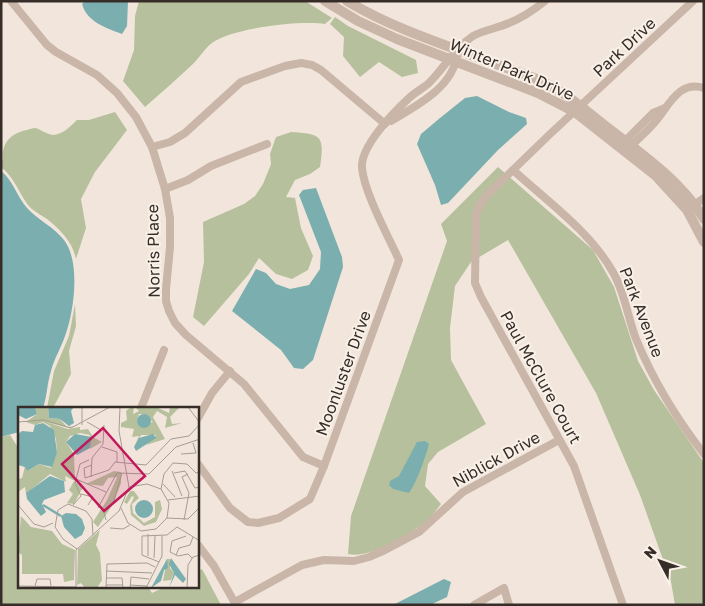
<svg xmlns="http://www.w3.org/2000/svg" width="705" height="606" viewBox="0 0 705 606" font-family="'Golos Text',sans-serif">
  <rect width="100%" height="100%" fill="#f2e6dc"/>
  <g fill="#b6c09c">
    <path d="M139 1H305L332 18 325 24C300 20 232 28 212 43 205 48 200 57 194 63 178 78 161 93 145 107L123 81 134 50 135 16Z"/>
    <polygon points="335,17 348,26 416,60 418,73 402,77 379,62 360,77 343,56 344,37 330,24"/>
    <path d="M115 112 127 130 95 172 81 199 86 228 76 259C73 243 60 229 47 219 41 215 33 211 28 205 19 193 14 177 1 167V159L3 160C1 143 11 133 27 130 30 129 32 128 35 128 41 129 47 135 54 135 63 134 71 126 77 120H89Z"/>
    <path d="M291 132C321 134 325 135 320 167L310 174 295 180 286 197 295 198 301 228 313 256 308 270 292 279 276 274 259 258 249 274 204 326 193 317 204 262 203 222 244 204 255 196 263 184 271 164 270 154 276 137Z"/>
    <path d="M498 167 593 250 614 287 638 361 654 390 704 463V605H675L671 582 640 495 596 393 508 240 471 262 455 286 450 328 451 360 486 424 438 452 428 464 425 486 441 504C437 509 433 515 429 519 412 534 370 559 348 554L351 516 447 241 441 224Z"/>
    <polygon points="75,304 76,326 69,351 71,374 53,408 47,408 54,371 69,336"/>
    <polygon points="10,435 19,449 19,587 148,587 152,593 165,587 198,587 198,571 202,569 221,605 1,605 1,437"/>
  </g>
  <g fill="#7baeae">
    <path d="M85 1H128L127 26 122 34C106 28 87 22 82 4Z"/>
    <polygon points="477,96 509,112 526,118 527,124 498,150 448,203 441,205 435,185 417,144 421,134 440,118 465,98"/>
    <path d="M1 171C13 180 17 197 27 208 38 220 54 227 64 240 81 262 74 312 65 336 61 348 54 359 51 371 47 384 47 396 43 408H19V432L1 437Z"/>
    <polygon points="316,188 342,257 343,267 313,360 303,369 294,368 281,350 232,311 256,269 266,273 276,284 290,289 309,285 320,269 321,252 299,195 303,190"/>
    <path d="M425 441 429 444C426 456 416 484 409 493L393 489 389 485 390 481 399 476 417 442Z"/>
    <polygon points="444,579 451,582 447,597 430,605 393,605"/>
  </g>
  <g fill="none" stroke-linecap="round" stroke-linejoin="round">
    <g stroke="#cab6a8" stroke-width="8">
      <polyline points="11,1 47,45 56,52 97,75 117,93 136,117 152,147 165,189 170,218 170,247 166,289 166,301 169,311 175,323 186,335 244,384 303,457 324,466"/>
      <path d="M391 121C416 106 452 88 457 56"/>
      <polyline points="626,140 653,113 665,108"/>
      <path d="M632 145C641 136 652 127 659 117 671 101 681 81 704 88"/>
      <polyline points="152,147 170,142 185,133 241,82 285,66 301,63 312,65 321,70 385,124"/>
      <path d="M513 170C547 201 592 233 614 274 625 294 628 318 636 339 654 382 675 417 704 454"/>
      <polyline points="165,189 188,180 211,166 267,144"/>
      <polyline points="691,207 704,198"/>
      <polyline points="141,408 164,350"/>
      <polyline points="198,418 212,393 230,371"/>
      <path d="M198 464 230 508 248 522 258 523 279 518 310 499 324 466 399 260C388 236 364 192 362 168 360 147 393 113 408 99 414 93 422 89 429 83 444 68 455 48 473 36 484 30 498 28 509 23 522 18 534 10 545 1"/>
      <polyline points="198,545 214,566 236,605"/>
      <polyline points="235,602 302,565 324,560 354,561 369,557 385,550 419,532 463,492 559,440"/>
      <polyline points="474,605 504,588 509,605"/>
      <polyline points="623,605 574,466 481,297 475,283 476,216 479,206 486,196 549,135 693,1"/>
    </g>
    <g stroke="#cab6a8" stroke-width="10">
      <polyline points="325,1 358,21 397,39 538,93 575,112 655,175 687,210 704,242"/>
      <path d="M347 1C395 30 452 47 504 67 517 72 531 76 543 82 567 93 587 112 608 128 642 154 681 181 704 219"/>
    </g>
  </g>
  <g text-anchor="middle" stroke-width="4" stroke-linejoin="round" paint-order="stroke">
    <g font-size="16" fill="#362c28" stroke="#f9f1e8">
      <text transform="translate(624 47) rotate(-43)" y="6">Park Drive</text>
      <text transform="translate(512 69) rotate(23)" y="6">Winter Park Drive</text>
      <text transform="translate(153 251) rotate(-91)" y="6">Norris Place</text>
      <text transform="translate(642 312) rotate(69)" y="6">Park Avenue</text>
      <text transform="translate(343 373) rotate(-70)" y="6">Moonluster Drive</text>
      <text transform="translate(541 377) rotate(61)" y="6">Paul McClure Court</text>
      <text transform="translate(496 459) rotate(-29)" y="6">Niblick Drive</text>
    </g>
  </g>
  <g transform="translate(18 407)">
    <rect width="181" height="181" fill="#f2e6dc"/>
    <path d="M17 0H30L31 11 42 12 49 20 58 19 51 21 28 15 50 22 62 20V23L70 22 75 30 84 35 72 42V28L62 26 52 29 48 35 56 47 57 74 47 69 48 75 32 67 8 87 7 80 0 85V72L4 71 7 59 9 64 21 57 33 61 39 46 38 32 32 19 25 15 17 18 8 15 19 7ZM113 0H116L115 7 121 4 117 0H138L151 6 152 0H162L152 10 154 17 164 16 147 21 149 10 139 4 135 10 147 32 128 38 138 28H123L116 40 121 29 114 30 116 22 103 20V16L109 13 108 4ZM121 7H126L135 15 123 20 119 14ZM96 64 103 65V76L95 97 80 120 75 115 89 93 99 70 90 71 85 79 68 77ZM56 74 65 80 56 97 49 96 55 87 51 83ZM112 84H116L121 91 114 97 115 106 126 116 137 110V95L142 93 144 102 138 115 126 119 113 108 112 99 116 90 114 89 109 97 106 95ZM3 109 13 120 34 124 44 137 57 143 56 173 46 175 45 167H4V148L0 145ZM82 123 78 138 82 146 84 173 79 181H67L63 176 59 178 60 142ZM149 152H152V161L156 166 153 173 145 174 149 152 141 162Z" fill="#b6c09c" fill-rule="evenodd"/>
    <path d="M0 0H17L19 7 8 12 0 8ZM30 0H56L53 4 56 16 51 19 42 12 31 11ZM119 14a7 7 0 1 1 14 0a7 7 0 1 1-14 0ZM25 16 36 23 39 46 34 60 21 57 9 64 7 60 0 58V27L4 24 15 25 17 18ZM57 27 74 30 72 41 59 48 48 35ZM135 27 138 31 118 44 116 40 121 31ZM32 69 46 74 47 85 26 93 24 97 28 105 23 109 9 92 8 86ZM117 102a9 9 0 1 1 18 0a9 9 0 1 1-18 0ZM48 106 58 107 64 112 67 121 64 128 57 132 46 120 43 109ZM153 151 168 172 165 176 157 168 151 181 156 166 151 157ZM149 152 150 161 146 163 143 174 133 181Z" fill="#7baeae"/>
    <path fill="none" stroke="#7baeae" stroke-width="2.5" d="M25 98 43 109"/>
    <path fill="none" stroke="#a79c94" stroke-width="1" d="M170 0 182 16M0 15 26 13 53 21 92 0M69 15 83 23M64 18V0M84 40 99 45V55M163 47 178 46 175 36M74 58 66 61 67 71 91 63 97 55 128 58 153 32 171 29 182 17M154 64 164 89M156 66 167 64 177 81 182 80M73 70 74 51 85 37 86 18M58 72 88 85M145 77 157 90M143 82 146 67 155 56 169 57 178 66 182 65M63 87 75 90 70 98M150 93 182 89M0 98 16 117 26 120 35 116M55 98 63 89 57 76 62 57 71 53M80 101 99 66 131 67 158 40 182 32M103 101 110 116 123 124 138 122 149 111 151 96 143 82 129 77 111 80M149 111 170 112 182 100M88 113 86 106 95 97 104 66M166 113 171 86 164 70 170 67M92 121 105 122 112 118M130 127V149M168 129 154 134 152 145 160 149 170 147 174 151M59 142 45 132 37 120 40 103 50 97 68 104 74 112 75 128M158 148 161 141 172 138 175 130M136 151 137 129M141 155 124 148V129L149 128 159 120 182 134M88 164 134 166M88 171H104L105 181M88 178H105M112 178 129 179M1 179 58 180M17 179 19 172H32L33 179M58 181V143L101 104 111 80 101 24 102 0M88 181 89 157 129 156 137 160M112 181 113 170 131 172M128 181 144 149V129M169 181 170 158 175 150 182 148"/>
    <path fill="#c2185b" fill-opacity="0.15" stroke="#c2185b" stroke-width="2.5" d="M85 21 127 69 86 104 44 57Z"/>
    <rect width="181" height="181" fill="none" stroke="#362c28" stroke-width="2.5"/>
  </g>
  <rect width="705" height="606" fill="none" stroke="#362c28" stroke-width="5"/>
  <g transform="translate(660 561) rotate(311)" stroke="#f9f1e8" stroke-width="4" paint-order="stroke">
  <path d="M0-4L9 19L0 12L-9 19Z" fill="#362c28"/>
  <text y="-8" font-size="14" font-weight="bold" text-anchor="middle" fill="#362c28">N</text>
  </g>
</svg>
